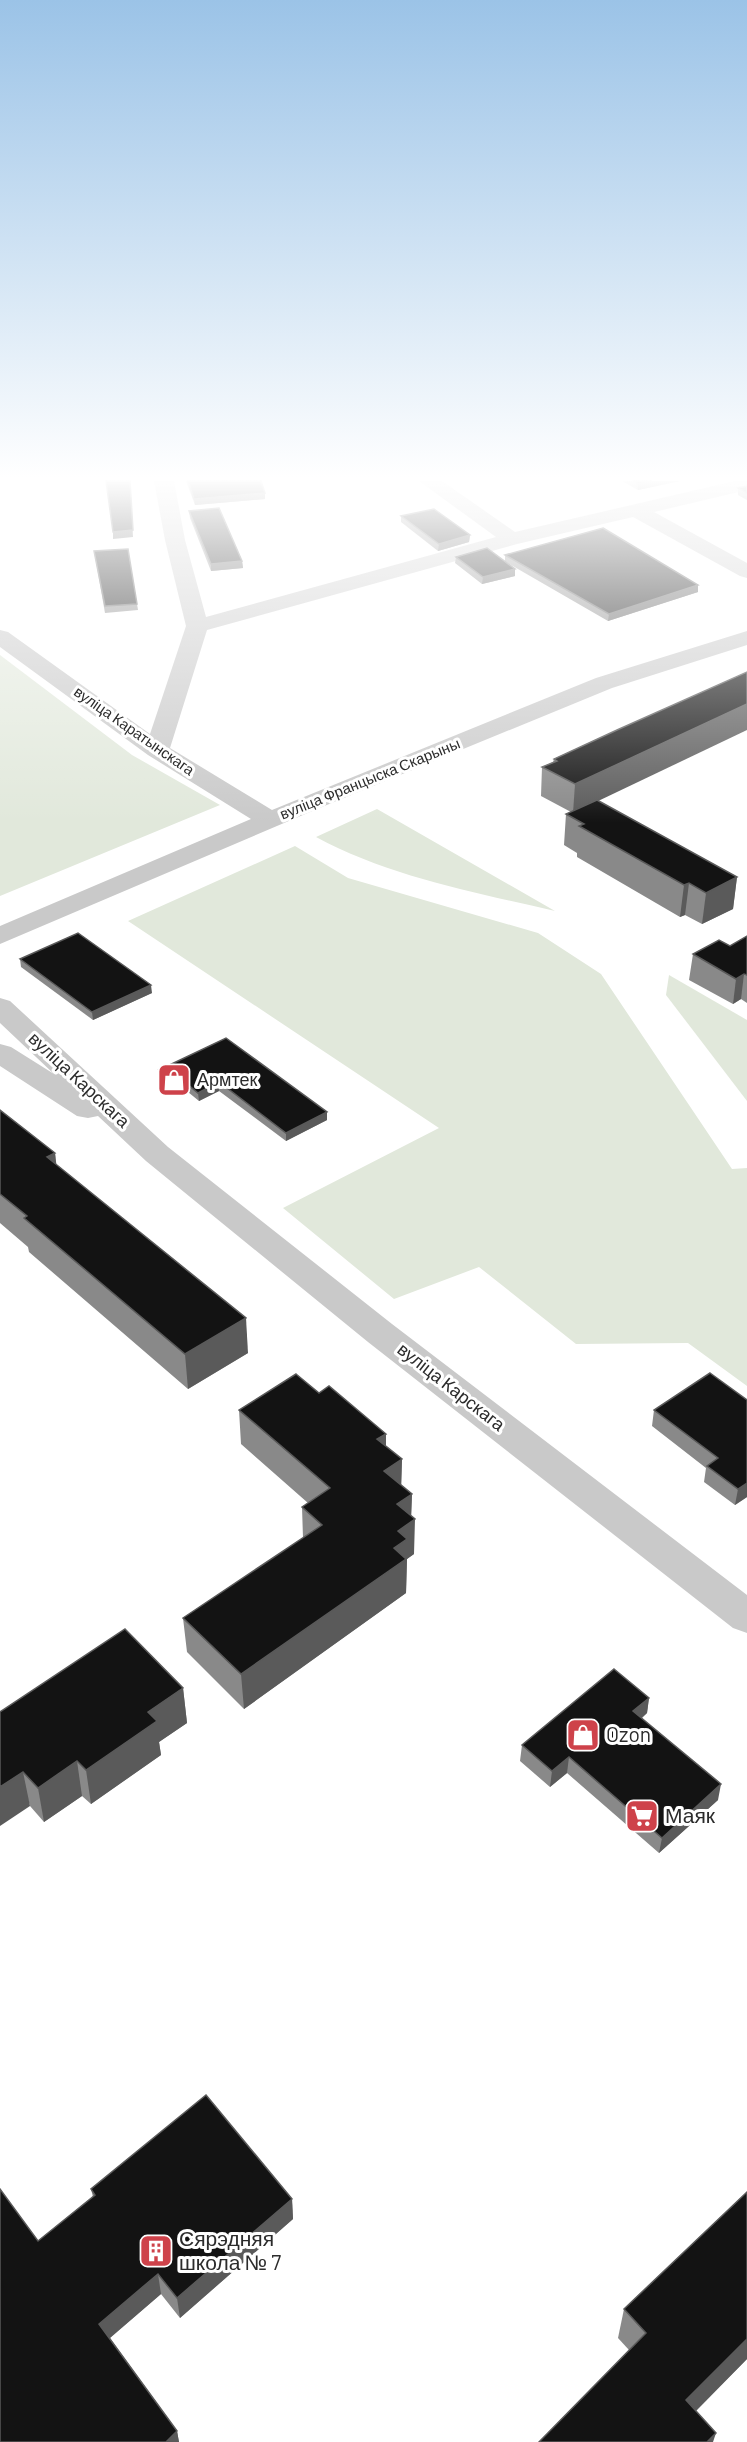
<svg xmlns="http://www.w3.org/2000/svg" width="747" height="2442" viewBox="0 0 747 2442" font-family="Barlow,sans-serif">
  <rect width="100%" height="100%" fill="#fff"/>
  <g fill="#e1e8db">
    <polygon points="0,655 132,755 220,805 0,896"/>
    <path d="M377 809 555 911C474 892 390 877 316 837Z"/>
    <polygon points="295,846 348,878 538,933 601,974 732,1169 747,1168 747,1386 688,1343 576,1344 479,1267 394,1299 283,1208 439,1128 128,921"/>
    <polygon points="669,975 747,1020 747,1101 666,995"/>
  </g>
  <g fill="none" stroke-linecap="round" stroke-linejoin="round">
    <g fill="#c9c9c9" fill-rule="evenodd">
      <polygon points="154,481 174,481 185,540 206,617 496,537 419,481 442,481 515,532 735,481 747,481 747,490 654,512 747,563 747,578 740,576 633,517 517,544 207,630 170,748 272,810 596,678 747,631 747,645 612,688 317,809 0,944 0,926 251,819 148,755 0,647 0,630 8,632 150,734 186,626 165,540"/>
      <polygon points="0,998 10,1001 168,1147 392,1324 747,1595 747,1633 733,1628 368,1342 146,1161 98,1116 88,1118 77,1116 0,1066 0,1044 11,1047 54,1074 0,1023"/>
    </g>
  </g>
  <g fill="#898989">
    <polygon points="186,481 261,481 265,493 265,499 195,505"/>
    <polygon points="622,481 680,481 638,490"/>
    <polygon points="747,486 747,500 738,495 738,488"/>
    <polygon points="189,511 242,561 243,568 211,571 190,518"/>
    <polygon points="401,516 470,535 469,542 438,551 401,522"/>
    <polygon points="94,551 137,604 138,610 105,613"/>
    <polygon points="505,555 698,592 608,621 506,562 515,576 482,584 455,563 456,557 505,562"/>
    <polygon points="617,730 598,801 737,877 733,909 702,924 685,915 680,917 577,857 577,853 564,845 566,814 571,812 541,796 542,767 553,762 554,759"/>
    <polygon points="747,936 747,1003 741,999 733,1004 689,980 693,954 730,946"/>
    <polygon points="20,959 152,993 93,1020 21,967"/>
    <polygon points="226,1038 327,1112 327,1120 286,1141 219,1091 199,1101 188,1092 182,1095 160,1078 159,1070"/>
    <polygon points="0,1110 55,1153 56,1165 248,1353 188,1389 29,1252 28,1247 0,1223"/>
    <polygon points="747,1400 747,1497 735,1505 704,1482 706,1468 652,1426 654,1410"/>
    <polygon points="239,1410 386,1447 402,1459 401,1485 412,1494 411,1516 414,1554 407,1559 406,1593 244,1709 187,1652 183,1618 303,1538 302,1507 308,1503 241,1444"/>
    <polygon points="183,1688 187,1723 159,1742 161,1755 91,1804 82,1796 44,1822 30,1806 0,1712"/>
    <polygon points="649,1698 647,1713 642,1718 718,1800 659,1853 567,1773 550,1787 520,1761 522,1745"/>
    <polygon points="91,2189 292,2199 293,2219 180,2318 161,2294 110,2338 177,2431 179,2442 0,2442 38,2241 93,2197"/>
    <polygon points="747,2192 747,2359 696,2411 629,2350 618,2338 624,2309"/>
  </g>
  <g fill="#5a5a5a">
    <polygon points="130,481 133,537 113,539 113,532"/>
    <polygon points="652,481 680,481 638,490 638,484"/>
    <polygon points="265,493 265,499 195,505 194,499"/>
    <polygon points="470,535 469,542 438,551 439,544"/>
    <polygon points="242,561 243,568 211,571 211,564"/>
    <polygon points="515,569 515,576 482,584 483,577"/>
    <polygon points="698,585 698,592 608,621 609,614"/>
    <polygon points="747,704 747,730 573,813 575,784"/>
    <polygon points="737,877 733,909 702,924 706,893"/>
    <polygon points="689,883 685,915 680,917 684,885"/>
    <polygon points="744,974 741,999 733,1004 736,979"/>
    <polygon points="151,985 152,993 93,1020 92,1012"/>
    <polygon points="219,1082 219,1091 199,1101 198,1093"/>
    <polygon points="187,1084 188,1092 182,1095 181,1087"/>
    <polygon points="327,1112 327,1120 286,1141 286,1133"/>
    <polygon points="55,1153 59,1187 47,1157"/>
    <polygon points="246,1318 248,1353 188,1389 185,1354"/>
    <polygon points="386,1434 386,1469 377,1439"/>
    <polygon points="402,1459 401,1494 384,1471"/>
    <polygon points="747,1483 747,1497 735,1505 738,1489"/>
    <polygon points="412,1494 411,1521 415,1519 414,1554 407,1559 406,1593 244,1709 241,1674 394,1548 397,1504"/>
    <polygon points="183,1688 187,1723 159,1742 161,1755 91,1804 86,1770 148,1712"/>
    <polygon points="649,1698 647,1713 631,1727 633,1711"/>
    <polygon points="569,1757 567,1773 550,1787 552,1771"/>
    <polygon points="77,1761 82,1796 44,1822 38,1788"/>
    <polygon points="23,1772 30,1806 0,1826 0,1787"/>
    <polygon points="721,1784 718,1800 659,1853 662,1838"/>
    <polygon points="292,2199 293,2219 180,2318 177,2298"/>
    <polygon points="158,2274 161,2294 104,2343 99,2324"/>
    <polygon points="747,2339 747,2359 679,2428 686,2400"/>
    <polygon points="177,2431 179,2442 166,2442"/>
    <polygon points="716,2433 713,2442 707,2442"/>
  </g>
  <g fill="#131313" stroke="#5a5a5a" stroke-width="1.5">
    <polygon points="106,481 130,481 133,530 113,532"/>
    <polygon points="188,481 261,481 265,493 194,499"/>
    <polygon points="634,481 652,481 638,484"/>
    <polygon points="747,486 747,493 738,488"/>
    <polygon points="219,508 242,561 211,564 189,511"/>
    <polygon points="434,509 470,535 439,544 401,516"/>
    <polygon points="603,528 698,585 609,614 505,555"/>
    <polygon points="487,548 515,569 483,577 456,557"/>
    <polygon points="128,549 137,604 105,606 94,551"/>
    <polygon points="747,672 747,704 575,784 542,767 557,761 554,759 617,730"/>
    <polygon points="597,800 737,877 706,893 689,883 684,885 579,826 584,824 566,814"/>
    <polygon points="78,933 151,985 92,1012 20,959"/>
    <polygon points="747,936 747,975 744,974 736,979 693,954 719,940 730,946"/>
    <polygon points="226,1038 327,1112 286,1133 219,1082 198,1093 187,1084 181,1087 159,1070"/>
    <polygon points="0,1110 55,1153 47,1157 246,1318 185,1354 24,1218 27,1216 0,1194"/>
    <polygon points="710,1373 747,1400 747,1483 738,1489 707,1466 718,1458 654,1410"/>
    <polygon points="296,1374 319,1393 329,1386 386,1434 377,1439 402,1459 384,1471 412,1494 397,1504 415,1519 398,1531 407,1539 394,1548 406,1559 241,1674 183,1618 322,1525 302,1507 330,1488 239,1410"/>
    <polygon points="125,1629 183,1688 148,1712 157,1721 86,1770 77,1761 38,1788 23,1772 0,1787 0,1712"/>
    <polygon points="614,1669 649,1698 633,1711 721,1784 662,1838 569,1757 552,1771 522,1745"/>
    <polygon points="206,2095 292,2199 177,2298 158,2274 99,2324 177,2431 166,2442 0,2442 0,2189 38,2241 95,2195 91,2189"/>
    <polygon points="747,2192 747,2339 686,2400 716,2433 707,2442 539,2442 646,2333 624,2309"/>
  </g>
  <linearGradient id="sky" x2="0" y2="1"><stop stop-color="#9bc3e7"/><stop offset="0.58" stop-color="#fff"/><stop offset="1" stop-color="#fff" stop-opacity="0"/></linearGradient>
  <rect width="747" height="823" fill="url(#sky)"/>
  <defs>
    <g id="shop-square" transform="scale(1.725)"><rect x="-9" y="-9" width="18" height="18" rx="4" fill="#ce424a" stroke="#fff"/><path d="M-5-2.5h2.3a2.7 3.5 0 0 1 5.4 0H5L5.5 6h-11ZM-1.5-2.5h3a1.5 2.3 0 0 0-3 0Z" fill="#fff"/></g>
    <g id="supermarket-square" transform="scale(1.725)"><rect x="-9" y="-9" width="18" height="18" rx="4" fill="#ce424a" stroke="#fff"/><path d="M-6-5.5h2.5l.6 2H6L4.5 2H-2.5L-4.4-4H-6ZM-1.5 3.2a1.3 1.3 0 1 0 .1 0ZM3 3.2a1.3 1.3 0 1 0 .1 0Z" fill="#fff"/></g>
    <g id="building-square" transform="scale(1.725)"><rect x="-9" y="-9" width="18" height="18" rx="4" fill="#ce424a" stroke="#fff"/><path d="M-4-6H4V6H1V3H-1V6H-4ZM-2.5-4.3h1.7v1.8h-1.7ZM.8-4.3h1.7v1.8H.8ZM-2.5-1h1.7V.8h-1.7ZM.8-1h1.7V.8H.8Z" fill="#fff"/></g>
  </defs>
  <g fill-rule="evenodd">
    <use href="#shop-square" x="174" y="1080"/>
    <use href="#shop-square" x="583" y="1735"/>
    <use href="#supermarket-square" x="642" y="1816"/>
    <use href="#building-square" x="156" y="2251"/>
  </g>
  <g text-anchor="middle" stroke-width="6" stroke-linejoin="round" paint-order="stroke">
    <g font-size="15" fill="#2c2c2c" stroke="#fff">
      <text transform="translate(134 731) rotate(35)" y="5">вуліца Каратынскага</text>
      <text transform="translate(370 779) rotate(-22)" y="5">вуліца Францыска Скарыны</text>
    </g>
    <g font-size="18" fill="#2c2c2c" stroke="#fff">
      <text transform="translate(79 1080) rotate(43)" y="6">вуліца Карскага</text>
      <text transform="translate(451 1387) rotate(38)" y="6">вуліца Карскага</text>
    </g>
    <g font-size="18" fill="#2c2c2c" stroke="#fff" text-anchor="start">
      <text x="197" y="1086">Армтек</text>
    </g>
    <g font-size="21" fill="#2c2c2c" stroke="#fff" text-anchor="start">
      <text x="606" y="1742">Ozon</text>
      <text x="665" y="1823">Маяк</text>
      <text x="179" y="2246">Сярэдняя<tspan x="179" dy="24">школа № 7</tspan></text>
    </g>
  </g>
</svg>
